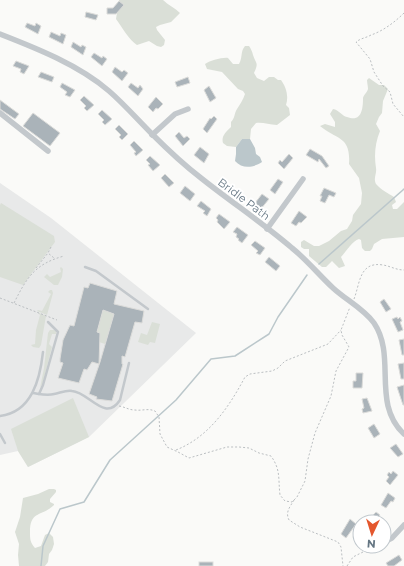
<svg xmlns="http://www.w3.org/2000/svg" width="404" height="566" viewBox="0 0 404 566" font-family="Montserrat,sans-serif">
  <rect width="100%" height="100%" fill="#fafaf8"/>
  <polygon fill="#e8e9e9" points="0,183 51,218 196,333 89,437 28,467 18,451 0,455"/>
  <g fill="#dadfd7">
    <path d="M119 0H163C168 5 175 8 180 13L171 22 160 25 156 27 157 30 165 40 164 45 161 47 157 46 149 41 137 45C129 40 122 27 116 19Z"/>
    <path d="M245 46H249C251 49 252 51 253 55 256 64 259 62 254 73L257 78 264 81 269 77H274L278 80H281C286 87 289 96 286 105L289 108 290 115 277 125C269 125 263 122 256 123L251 129 250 139H242L236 147 227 146 223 143C221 136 226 132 231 127V122C235 118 234 114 237 109 240 104 243 100 245 94L243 91 238 89 222 72 207 69 205 64C209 61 223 57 228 58L233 64H239C243 57 240 52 245 46Z"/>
    <path d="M369 78 379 85H384L388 89 383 101 382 113 379 117 376 124 380 131C375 143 374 156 376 168 377 174 373 178 376 184 381 190 388 193 394 197L396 202 392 205 393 209H397L404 202V237L382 239 374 244 372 249 370 251H365L362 248 361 240 359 239C352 241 346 252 341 257L345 266 339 268 332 261 326 267H322L309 256V249H304L301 247V242L304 240 314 246H319L329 241 341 231 347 229 352 221 353 215 361 204 362 193 359 178 349 164C351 136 337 140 320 126L325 124 335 127V122L330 114 333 109C339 110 342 116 347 117 362 123 363 108 363 98 364 94 367 93 368 89 368 87 367 82 367 80Z"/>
    <polygon points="1,203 54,236 55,242 23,285 0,277 0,205"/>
    <polygon points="61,267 63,269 62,277 58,285 54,285 44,277 47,274 50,277 61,272 60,268"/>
    <polygon points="50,290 52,290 53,293 47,315 37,311 38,310 42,311 51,294 48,292"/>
    <polygon points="103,310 114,314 105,344 99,342 100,333 97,332"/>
    <polygon points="37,312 46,316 41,345 39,348 33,347 31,345 35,344 36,330 40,315"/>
    <polygon points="152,322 160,324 155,343 150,342 148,345 138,342 141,333 147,335"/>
    <polygon points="50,330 54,330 56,331 56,334 52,334 49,344 52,347 43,382 40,388 44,368 48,333"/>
    <polygon points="73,398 89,437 28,467 18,451 11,429"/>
    <path d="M49 489H54L56 490V492L50 499V502L54 504V505C42 517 30 510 30 532 30 539 30 542 35 548L41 546 45 535 49 533 53 537 54 544 52 550 49 554 48 562 45 566H19L18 555 19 544 15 532 20 517 23 498 38 494Z"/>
  </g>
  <path fill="#bbc7cb" d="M242 139H250L255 148 256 154 260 157 262 162C253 168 242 169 235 161L236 154V147Z"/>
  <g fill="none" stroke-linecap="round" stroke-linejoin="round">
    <g stroke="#bbc7cb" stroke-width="1.5">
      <polyline points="319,264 404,189"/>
      <polyline points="41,566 43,546 60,509 84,502 110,460 176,400 211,359 235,356 269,334 278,317 307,275"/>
    </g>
  </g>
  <g fill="#aab3b9" stroke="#dcdcda">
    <polygon points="119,1 124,5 116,14 107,14 107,8 113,8"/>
    <polygon points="86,12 98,15 96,20 85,17"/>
    <polygon points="27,23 35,26 36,23 41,26 38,34 25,27"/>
    <polygon points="51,32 60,36 61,33 66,35 63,44 49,37"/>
    <polygon points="73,42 81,47 82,45 86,47 83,55 71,47"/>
    <polygon points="94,53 102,58 103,56 107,59 102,66 91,57"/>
    <polygon points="16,61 29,66 24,74 20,72 21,69 13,66"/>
    <polygon points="115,67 122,72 124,70 128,73 122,81 112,72"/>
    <polygon points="41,72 54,77 52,82 38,77"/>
    <polygon points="188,77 190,83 177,87 175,82"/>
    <polygon points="62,83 75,90 70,97 65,95 67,92 60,87"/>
    <polygon points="131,83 138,88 140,85 143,89 138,96 128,87"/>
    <polygon points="209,86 216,98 210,102 204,90"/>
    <polygon points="84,96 94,105 87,111 84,108 86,106 80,100"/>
    <polygon points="156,97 163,104 158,109 156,108 153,112 148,107"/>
    <polygon points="0,100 19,114 15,119 0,109"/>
    <polygon points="102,110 112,119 105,125 102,122 104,120 98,114"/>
    <polygon points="33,113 60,133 50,146 23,126"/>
    <polygon points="214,116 217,119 207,133 203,129 210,118 211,119"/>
    <polygon points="119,125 128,134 122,140 119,137 121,135 115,129"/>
    <polygon points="179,132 184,138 187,136 190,139 183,146 175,136"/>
    <polygon points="134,141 143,150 136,156 134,153 136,152 130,145"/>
    <polygon points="200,147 209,154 204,163 194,155"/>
    <polygon points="310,149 322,156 329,166 326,168 319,159 318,162 306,155"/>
    <polygon points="289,154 293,158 284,169 278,163 280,160 282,162"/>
    <polygon points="150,156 160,165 153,171 148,165 150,164 146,160"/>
    <polygon points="165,174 174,183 169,187 161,178"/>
    <polygon points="278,179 283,182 275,194 270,190"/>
    <polygon points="185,186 195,194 190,201 180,193"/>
    <polygon points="324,188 336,193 334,197 329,195 325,203 320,201 322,196 320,196"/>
    <polygon points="262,194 269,199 260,210 256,206 257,205 255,203"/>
    <polygon points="201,201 211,209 207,216 203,213 205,211 197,206"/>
    <polygon points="299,211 307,217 301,223 299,222 296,226 291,223"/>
    <polygon points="219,214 230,222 224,229 217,222 218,220 216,218"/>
    <polygon points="237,227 248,235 242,243 238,240 239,239 236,237 237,234 233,232"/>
    <polygon points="255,241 265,248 260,255 256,253 258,251 251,245"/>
    <polygon points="269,257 280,266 276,271 265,262"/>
    <polygon points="90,283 117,291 114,304 144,311 142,323 135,322 125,357 122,356 122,364 123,364 112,401 96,399 97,397 89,394 100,362 114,314 103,310 97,332 100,333 99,364 92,362 87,370 84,369 79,383 58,378 63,363 60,362 60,359 63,340 70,325 74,326 84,287 88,288"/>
    <polygon points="384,299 391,309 386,312 380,302"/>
    <polygon points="397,317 398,319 400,317 402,321 400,322 403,330 398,332 392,319"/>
    <polygon points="404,339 404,355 402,355 399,340"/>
    <polygon points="404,363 404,379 401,379 398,364"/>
    <polygon points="356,373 363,373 362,388 353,388 353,381 356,381"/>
    <polygon points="404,385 404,405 403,405 397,387"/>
    <polygon points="367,398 372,411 363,413 362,409 364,408 362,399"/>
    <polygon points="374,424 380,434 374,438 368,428"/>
    <polygon points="396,444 403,454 398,457 390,448"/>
    <polygon points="393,471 398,475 390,485 386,481 389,477 387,475 389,472 391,474"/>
    <polygon points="388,493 395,498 393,502 391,501 386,508 381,505"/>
    <polygon points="376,512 380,515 375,522 364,522 369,517 370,518"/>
    <polygon points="350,519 356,524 346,538 341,534"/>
    <polygon points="399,555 402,560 394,566 388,566 386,563"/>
    <rect x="199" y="562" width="14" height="4"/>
  </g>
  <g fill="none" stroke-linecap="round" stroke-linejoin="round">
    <g stroke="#bbbfc2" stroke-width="1" stroke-dasharray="2 2" stroke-linecap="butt">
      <path d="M404 13C395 22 383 31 371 35 366 38 361 38 356 42L370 59 374 72 383 86 390 92 393 104 404 117"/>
      <polyline points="51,247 48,253 54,258"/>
      <polyline points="36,268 48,253"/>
      <polyline points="0,298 57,320"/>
      <path d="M354 299C360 284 359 261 383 265 390 266 396 270 404 270"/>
      <path d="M14 303C27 277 35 264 64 256"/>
      <path d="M119 406C125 407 129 410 135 410 142 411 148 408 155 411L159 417 160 434 167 447 178 452 189 458 227 447H239L249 448 259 453 271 456C281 470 278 479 280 495L285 501 292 502 297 497 305 481 308 459 315 433 331 396 336 371 349 347 342 335 341 330 350 307"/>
      <path d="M176 450C209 437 229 407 245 377L250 374 272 371 278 368 285 361 328 344 341 330"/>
      <path d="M294 500C290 507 285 512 289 520L300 527 338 542 341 547 343 566"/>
      <polyline points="347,566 353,557 363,552"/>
    </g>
    <g stroke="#c3c8cc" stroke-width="2.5">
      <polyline points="85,267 96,271 148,309"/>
      <path d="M33 393C40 394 47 396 54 394 60 393 66 390 72 391 89 392 105 423 120 400L129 363"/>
      <polyline points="39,394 43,385 58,332 48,322"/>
      <path d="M0 416C32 412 40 379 43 352"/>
      <polyline points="0,434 5,443"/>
    </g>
    <g stroke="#c3c8cc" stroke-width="5.5">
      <path d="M0 34C36 48 79 65 109 91 124 104 138 120 152 134 167 149 184 165 201 178 231 202 263 223 292 248 307 260 319 275 333 288 346 300 364 309 374 323 397 357 371 403 404 434"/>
      <polyline points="0,113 48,151"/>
      <polyline points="152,135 175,114 188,109"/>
      <polyline points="267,229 303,179"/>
      <polyline points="384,542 392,538 404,525"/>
      <polyline points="368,550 376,546"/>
    </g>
  </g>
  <g text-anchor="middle" stroke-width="4" stroke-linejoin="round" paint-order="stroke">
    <g font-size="11" fill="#657683" stroke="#fff">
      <text transform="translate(244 199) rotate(37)" y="4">Bridle Path</text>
    </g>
  </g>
  <g transform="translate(372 534) rotate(184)"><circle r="19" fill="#ffffff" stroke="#c1c8cd"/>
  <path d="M0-3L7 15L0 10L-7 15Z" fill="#e4572e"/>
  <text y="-6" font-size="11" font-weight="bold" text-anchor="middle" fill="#657683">N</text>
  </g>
</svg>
